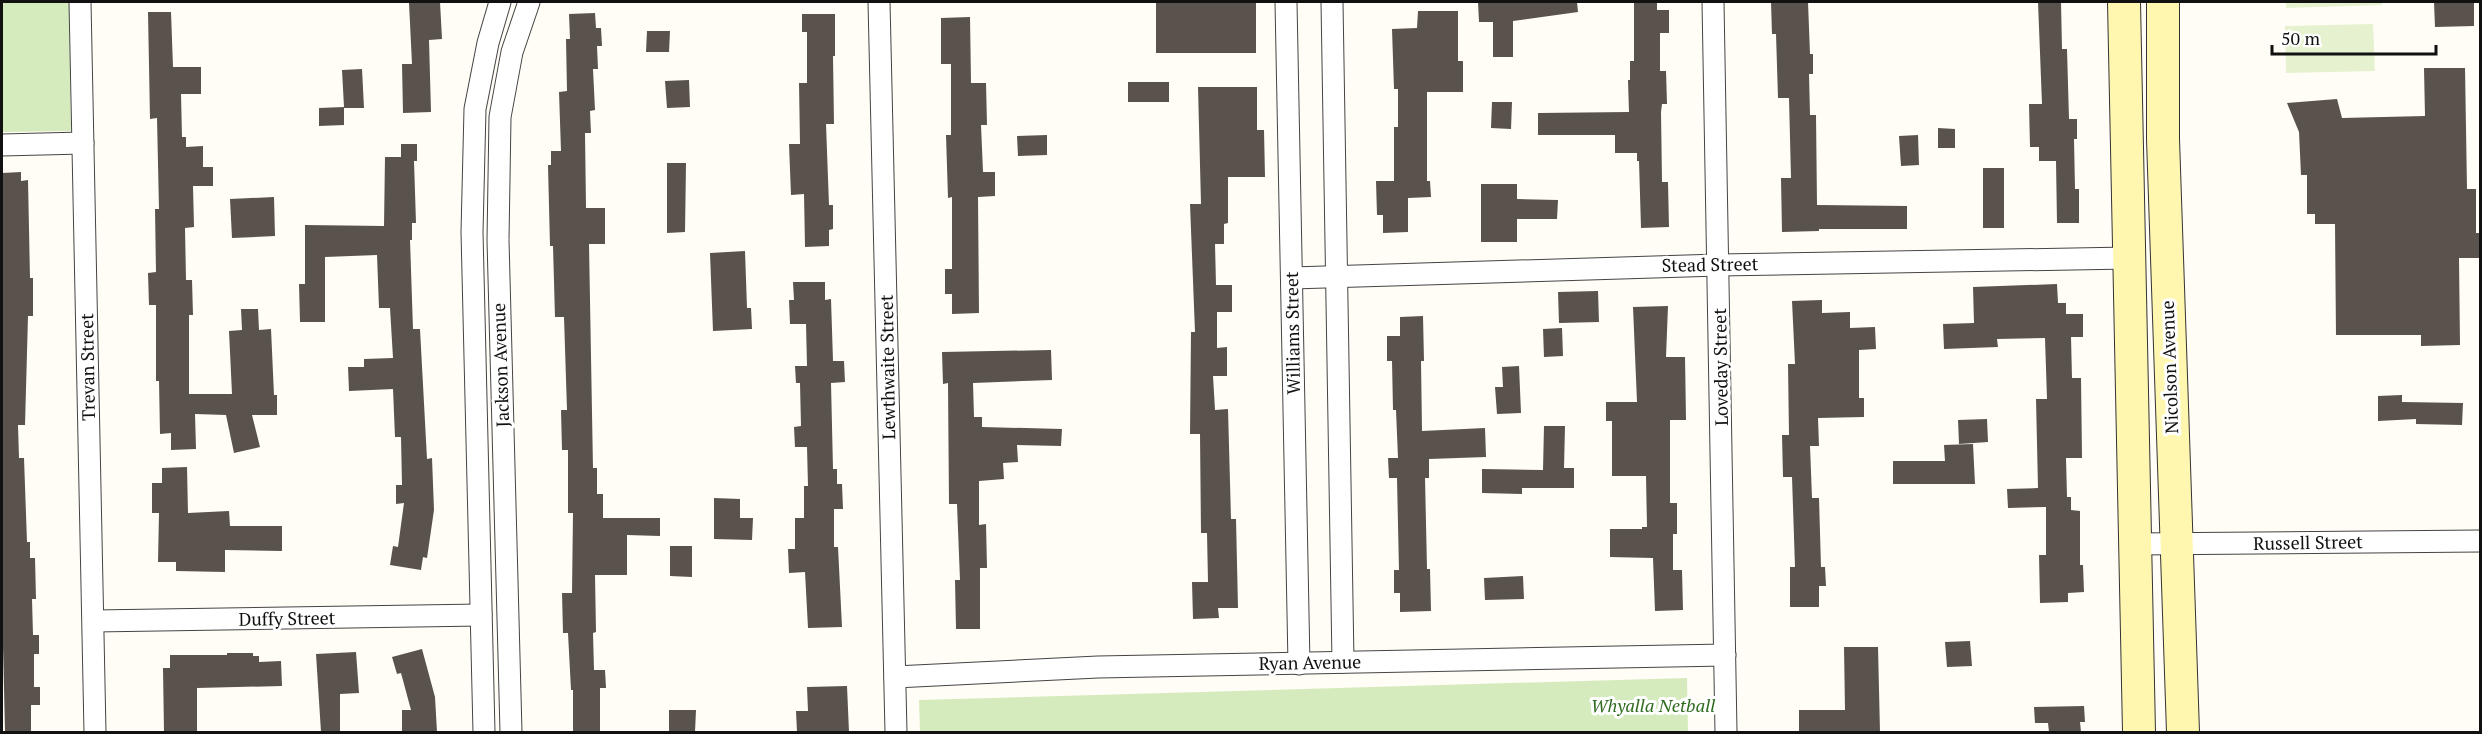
<svg xmlns="http://www.w3.org/2000/svg" width="2482" height="734" viewBox="0 0 2482 734" font-family="'PT Serif',serif">
  <rect width="100%" height="100%" fill="#fffdf5"/>
  <g fill="#d5ebbd">
    <polygon points="2,2 69,2 71,131 2,132"/>
    <polygon points="1687,678 1688,732 920,732 919,700"/>
  </g>
  <g fill="#e6f2cf">
    <polygon points="2286,2 2382,2 2382,5 2286,8"/>
    <polygon points="2373,24 2375,71 2286,73 2285,26"/>
  </g>
  <g fill="#5a524d">
    <polygon points="440,2 442,39 429,40 431,112 403,113 402,64 412,64 409,3"/>
    <rect x="1156" y="2" width="100" height="51"/>
    <polygon points="1478,2 1577,2 1578,12 1513,21 1513,57 1493,57 1493,22 1479,22"/>
    <polygon points="1634,2 1657,2 1657,10 1669,10 1669,33 1660,33 1660,71 1666,71 1667,104 1662,104 1661,112 1662,182 1668,182 1669,227 1641,228 1639,161 1637,161 1637,153 1615,153 1615,135 1538,135 1538,113 1629,112 1628,80 1630,80 1630,61 1634,61"/>
    <polygon points="1771,2 1808,2 1810,54 1813,54 1813,74 1809,74 1810,115 1816,115 1817,205 1907,206 1907,229 1819,229 1819,231 1782,232 1781,178 1791,178 1789,98 1778,98 1776,34 1772,34"/>
    <polygon points="2038,2 2061,2 2062,49 2067,49 2069,119 2077,119 2077,139 2074,139 2075,189 2079,189 2079,223 2057,223 2056,161 2039,161 2039,147 2030,147 2029,104 2042,104"/>
    <polygon points="2434,2 2474,2 2474,26 2435,27"/>
    <polygon points="1418,11 1458,11 1458,61 1463,61 1463,92 1427,92 1427,181 1430,181 1431,197 1408,198 1408,232 1383,233 1383,215 1377,215 1376,181 1394,181 1394,127 1398,127 1398,89 1394,89 1392,29 1417,28"/>
    <polygon points="148,12 171,12 173,67 201,67 201,94 181,94 182,137 186,137 186,147 203,146 203,167 213,167 213,186 193,186 194,227 185,228 186,280 192,280 193,315 189,315 189,394 232,394 229,331 242,330 241,309 258,309 259,330 271,329 274,395 277,395 277,415 252,415 260,447 234,453 226,415 195,414 196,449 171,450 171,433 160,434 159,381 156,381 156,305 149,305 148,273 156,272 155,209 159,209 157,118 150,119"/>
    <polygon points="595,13 596,28 601,28 602,46 597,46 598,69 593,69 595,110 590,111 591,133 585,133 586,208 605,208 605,244 589,244 593,468 597,468 597,494 603,494 603,518 660,518 660,536 627,535 627,575 595,575 596,632 593,633 594,670 605,670 606,688 600,688 600,732 573,732 573,690 571,690 568,633 563,633 562,593 572,593 573,513 568,513 568,450 562,450 561,410 567,410 564,317 555,317 553,246 550,246 548,165 551,165 551,151 561,151 559,92 567,91 566,39 570,39 569,14"/>
    <polygon points="802,14 835,14 835,56 833,56 834,124 826,124 829,205 833,205 833,229 829,230 829,246 805,247 804,194 791,195 789,144 800,144 799,83 807,83 807,32 802,32"/>
    <polygon points="970,17 971,83 986,83 987,125 981,125 983,172 995,172 995,196 978,197 979,313 952,314 952,294 945,294 945,269 952,269 952,197 948,198 946,135 951,135 951,64 941,64 941,18"/>
    <polygon points="647,31 670,31 669,52 646,52"/>
    <polygon points="2424,68 2465,68 2467,189 2476,189 2476,233 2481,233 2481,258 2459,258 2460,345 2421,346 2421,335 2336,335 2335,224 2315,224 2315,214 2307,214 2307,175 2301,175 2299,132 2287,103 2337,99 2342,118 2425,116"/>
    <polygon points="362,69 364,108 344,108 344,125 319,126 319,108 344,107 342,70"/>
    <polygon points="689,80 690,107 667,108 665,81"/>
    <rect x="1128" y="82" width="41" height="20"/>
    <polygon points="1198,87 1257,87 1257,130 1264,130 1265,177 1228,177 1228,223 1224,224 1224,244 1215,244 1216,285 1232,285 1232,312 1217,312 1217,348 1227,347 1227,376 1213,376 1215,410 1228,409 1231,519 1236,519 1238,608 1218,608 1219,618 1193,619 1192,582 1208,582 1207,533 1201,533 1200,434 1190,434 1191,332 1195,332 1190,204 1201,204"/>
    <polygon points="1492,102 1512,102 1511,129 1491,128"/>
    <polygon points="1938,128 1955,129 1955,148 1938,148"/>
    <polygon points="1047,135 1047,155 1018,156 1017,136"/>
    <polygon points="1918,135 1919,165 1901,166 1899,136"/>
    <polygon points="401,144 417,144 417,161 414,161 416,223 412,223 412,240 410,240 413,329 420,329 427,459 432,458 434,510 427,558 423,557 421,570 390,565 393,546 398,547 404,503 396,504 396,485 402,485 401,437 395,437 393,389 349,391 348,367 364,367 364,359 393,358 390,308 379,308 377,255 325,257 325,322 300,322 299,284 305,284 305,225 384,226 385,157 401,157"/>
    <polygon points="667,163 686,163 685,232 667,233"/>
    <rect x="1983" y="168" width="21" height="60"/>
    <polygon points="21,172 21,181 28,180 30,278 33,278 33,316 28,316 25,425 18,425 19,458 24,458 27,542 30,542 30,558 35,558 36,599 32,599 33,635 39,635 39,654 34,654 34,687 40,687 40,705 31,705 31,732 5,732 2,603 2,173"/>
    <polygon points="1481,184 1517,184 1517,199 1558,200 1557,219 1517,219 1517,242 1481,242"/>
    <polygon points="274,197 275,236 232,238 230,199"/>
    <polygon points="745,251 747,308 751,308 752,329 713,331 710,253"/>
    <polygon points="793,282 825,282 825,300 831,299 833,361 844,361 845,382 831,383 833,469 837,469 837,484 842,484 843,509 834,509 834,547 838,547 842,627 808,628 805,572 789,573 788,549 795,549 795,518 804,518 804,486 808,486 807,447 795,447 794,427 801,426 800,383 796,383 795,366 807,366 806,324 790,324 789,300 794,300"/>
    <polygon points="2057,284 2058,303 2066,303 2066,314 2083,314 2083,337 2071,337 2072,378 2081,378 2082,458 2066,458 2067,497 2071,497 2071,510 2080,511 2080,565 2083,565 2084,592 2068,593 2068,602 2040,603 2039,555 2046,555 2046,507 2008,508 2007,489 2038,488 2036,399 2047,399 2045,338 1997,339 1998,347 1944,349 1943,324 1974,323 1973,287"/>
    <polygon points="1598,291 1599,322 1559,323 1558,292"/>
    <polygon points="1822,300 1822,313 1850,312 1850,328 1875,327 1876,349 1859,350 1859,398 1864,398 1864,417 1818,418 1819,446 1810,446 1812,498 1819,498 1821,567 1825,567 1826,586 1819,586 1819,607 1790,607 1790,567 1795,567 1792,477 1783,477 1782,435 1789,435 1788,364 1795,364 1792,301"/>
    <polygon points="1668,306 1666,357 1685,357 1686,420 1670,420 1670,503 1677,503 1677,534 1673,534 1673,570 1682,570 1683,610 1655,611 1653,558 1610,557 1610,529 1642,529 1642,527 1647,527 1646,476 1612,476 1612,421 1606,421 1606,402 1637,402 1633,307"/>
    <polygon points="1423,316 1424,361 1421,361 1422,431 1485,428 1486,457 1429,459 1429,478 1425,478 1427,569 1430,569 1431,611 1400,612 1400,593 1394,593 1394,570 1399,570 1397,478 1389,478 1388,458 1398,458 1396,410 1393,410 1392,361 1387,361 1387,336 1400,336 1400,317"/>
    <polygon points="1562,328 1563,356 1544,357 1543,329"/>
    <polygon points="1051,350 1052,380 973,383 974,417 982,417 982,427 1062,429 1061,446 1017,445 1018,462 1003,463 1004,479 979,481 979,525 986,524 987,568 980,568 980,629 956,629 955,580 960,580 957,504 949,504 948,383 943,384 942,352"/>
    <polygon points="1519,366 1521,413 1497,414 1495,387 1503,387 1502,367"/>
    <polygon points="2402,395 2402,402 2463,403 2462,425 2416,424 2416,419 2378,421 2378,396"/>
    <polygon points="1987,419 1988,442 1959,444 1958,420"/>
    <polygon points="1544,426 1565,426 1564,468 1574,468 1574,488 1522,488 1522,494 1482,493 1482,469 1543,470"/>
    <polygon points="1973,444 1975,484 1893,484 1893,461 1945,461 1944,445"/>
    <polygon points="187,467 188,513 229,511 230,526 282,526 282,551 225,550 225,572 176,571 176,562 158,562 159,513 152,513 152,483 162,483 162,468"/>
    <polygon points="714,498 740,499 740,518 753,518 752,540 714,539"/>
    <polygon points="670,546 692,546 692,577 670,576"/>
    <polygon points="1523,576 1524,599 1485,600 1484,578"/>
    <polygon points="1970,641 1972,666 1947,667 1945,642"/>
    <polygon points="1844,647 1878,647 1880,732 1799,732 1799,710 1845,710"/>
    <polygon points="422,649 435,697 437,732 402,732 402,710 411,710 401,673 397,674 392,657"/>
    <polygon points="356,652 359,693 340,694 340,732 321,732 316,654"/>
    <polygon points="227,653 253,653 253,656 259,656 259,662 281,661 282,686 197,688 197,732 164,732 163,668 170,668 170,655 227,655"/>
    <polygon points="847,686 849,732 797,732 796,711 808,711 807,687"/>
    <polygon points="2084,706 2085,722 2080,722 2081,732 2049,732 2048,723 2035,723 2034,707"/>
    <polygon points="669,710 696,710 695,732 669,732"/>
  </g>
  <g fill="none" stroke-linecap="round" stroke-linejoin="round">
    <g stroke="#444" stroke-width="23">
      <g id="minor">
        <polyline points="80,2 95,732"/>
        <polyline points="879,2 896,732"/>
        <polyline points="1286,2 1299,664"/>
        <polyline points="1332,2 1343,662"/>
        <polyline points="1713,2 1726,732"/>
        <polyline points="2,145 83,143"/>
        <polyline points="1292,278 1719,265 2128,258"/>
        <polyline points="2136,544 2480,541"/>
        <polyline points="94,621 481,615"/>
        <polyline points="895,677 1098,667 1725,655"/>
        <polyline points="484,732 472,232 475,109 488,43 500,2"/>
        <polyline points="511,732 498,240 500,117 512,52 529,2"/>
      </g>
    </g>
    <g stroke="#333" stroke-width="34">
      <g id="secondary">
        <polyline points="2124,2 2139,732"/>
        <polyline points="2163,2 2163,139 2183,732"/>
      </g>
    </g>
    <use href="#minor" stroke="#fff" stroke-width="21"/>
    <use href="#secondary" stroke="#fff6b0" stroke-width="32"/>
  </g>
  <g text-anchor="middle" stroke-width="6" stroke-linejoin="round" paint-order="stroke">
    <g font-size="18" fill="#111" stroke="#fff">
      <text transform="translate(1710 265) rotate(-1)" y="6">Stead Street</text>
      <text transform="translate(1293 333) rotate(-91)" y="6">Williams Street</text>
      <text transform="translate(501 365) rotate(-92)" y="6">Jackson Avenue</text>
      <text transform="translate(88 367) rotate(-91)" y="6">Trevan Street</text>
      <text transform="translate(888 367) rotate(-91)" y="6">Lewthwaite Street</text>
      <text transform="translate(1721 367) rotate(-91)" y="6">Loveday Street</text>
      <text transform="translate(2170 367) rotate(-92)" y="6">Nicolson Avenue</text>
      <text transform="translate(2308 543) rotate(-1)" y="6">Russell Street</text>
      <text transform="translate(287 619) rotate(-1)" y="6">Duffy Street</text>
      <text transform="translate(1310 663) rotate(-1)" y="6">Ryan Avenue</text>
    </g>
    <g font-size="18" font-style="italic" fill="#2f6b1f" stroke="#fff">
      <text x="1653" y="712">Whyalla Netball</text>
    </g>
  </g>
  <rect width="2482" height="734" fill="none" stroke="#111111" stroke-width="6"/>
  <path d="M2272 45v9h164v-9" fill="none" stroke="#111111" stroke-width="3"/>
  <text x="2281" y="45" font-size="18" fill="#111111" stroke="#ffffff" stroke-width="4.5" paint-order="stroke">50 m</text>
</svg>
